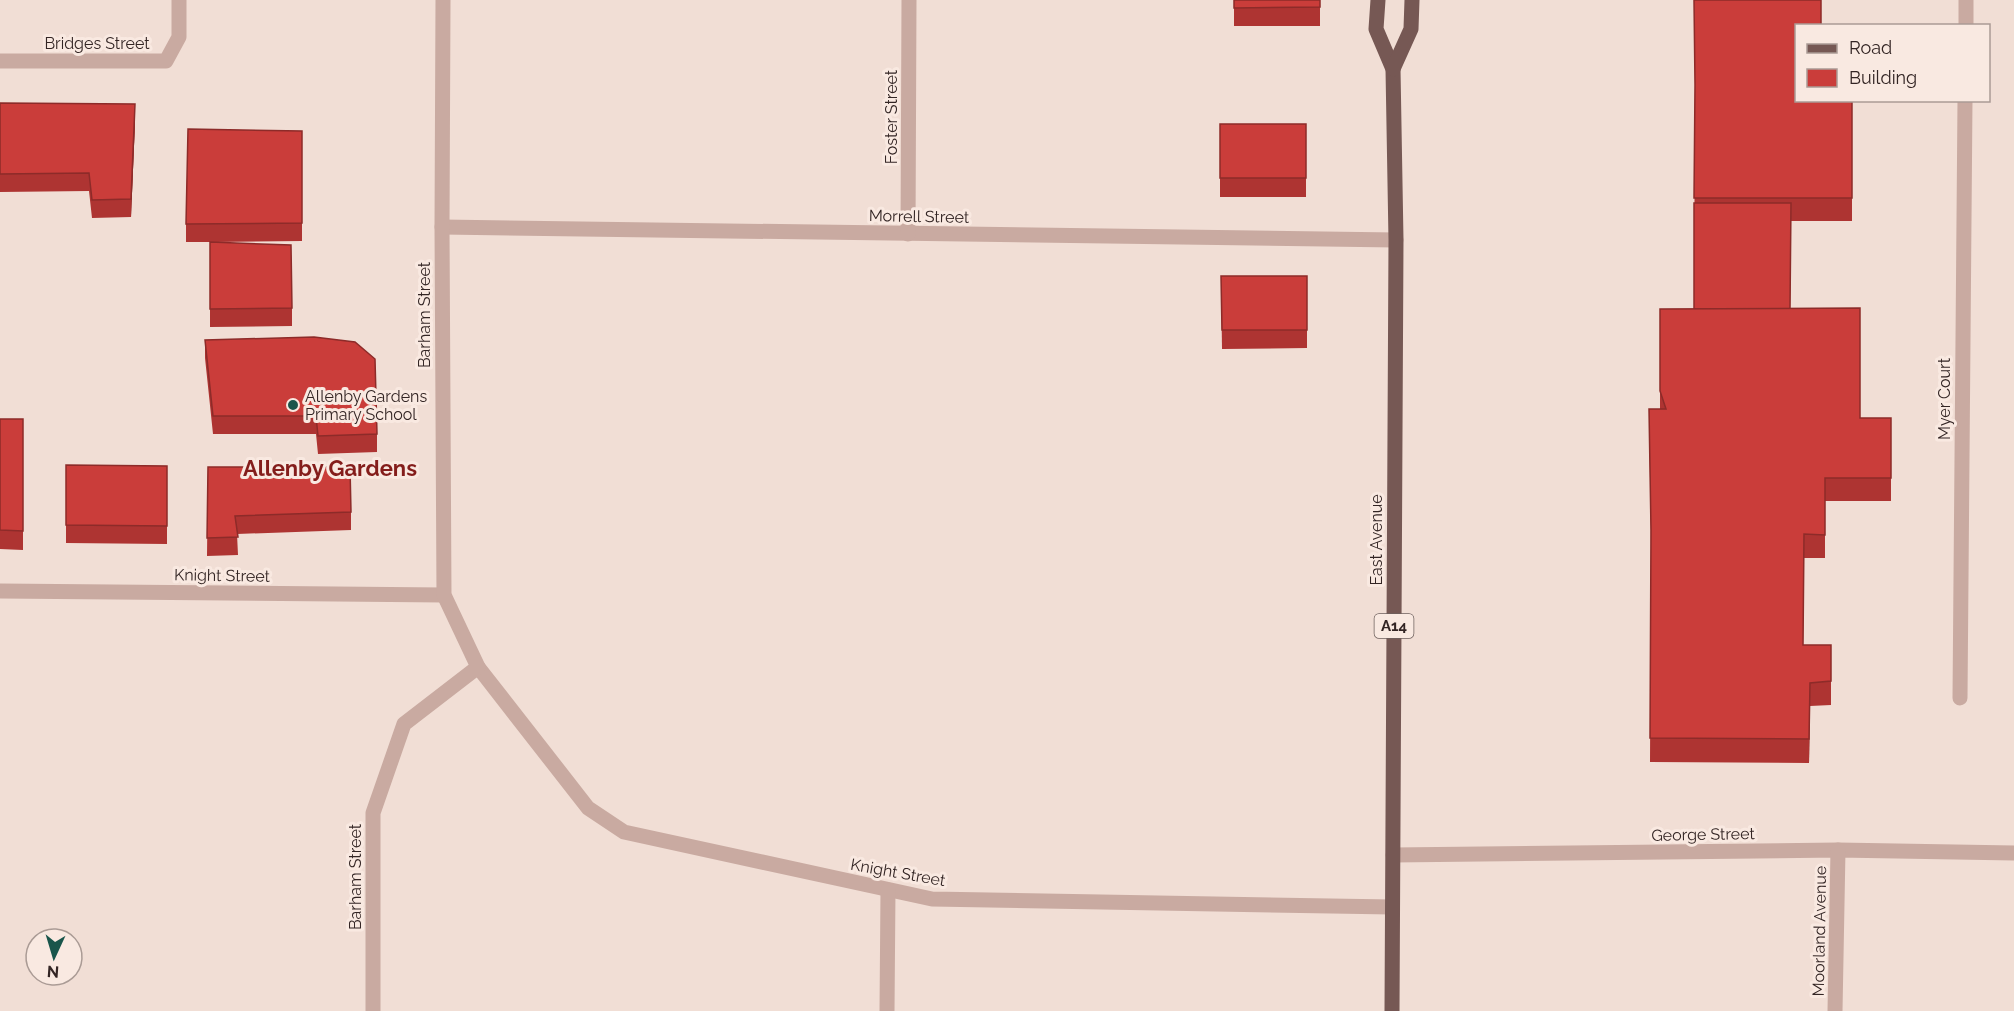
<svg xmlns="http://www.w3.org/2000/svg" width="2014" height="1011" viewBox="0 0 2014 1011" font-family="Raleway,sans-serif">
  <rect width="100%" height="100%" fill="#f1ded5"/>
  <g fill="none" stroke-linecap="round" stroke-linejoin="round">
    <g stroke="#c9aaa1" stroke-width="15">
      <polyline points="1966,26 1966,0"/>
      <polyline points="0,61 166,61 179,37 179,0"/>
      <polyline points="442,227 1396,240"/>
      <polyline points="908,234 909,0"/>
      <polyline points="0,591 444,595"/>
      <polyline points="478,667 588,808 624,832 932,899 1392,907"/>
      <polyline points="1960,698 1965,100"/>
      <polyline points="1393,855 1838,850 2014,853"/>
      <polyline points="373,1011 373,813 404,724 478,667 444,595 442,227 443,0"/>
      <polyline points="887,1011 888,890"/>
      <polyline points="1835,1011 1838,850"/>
    </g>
    <g stroke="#765854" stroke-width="15">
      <polyline points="1378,0 1376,29 1393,69 1396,240 1392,1011"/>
      <polyline points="1393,69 1411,29 1412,0"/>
    </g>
  </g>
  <g fill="#ae3432">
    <rect x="1234" y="0" width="86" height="26"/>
    <polygon points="1695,94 1797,100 1852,100 1852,221 1791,221 1790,309 1860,418 1891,418 1891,501 1825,501 1825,558 1804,558 1803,645 1831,645 1831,705 1810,706 1809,763 1650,762 1651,547 1649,409 1660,409 1660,309 1694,309"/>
    <polygon points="0,103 135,122 131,217 92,218 89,191 0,192"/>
    <rect x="1220" y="124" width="86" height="73"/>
    <polygon points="302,131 302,241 216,242 292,308 292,326 210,327 210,242 186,242 186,224"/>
    <polygon points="1221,276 1307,276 1307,348 1222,349"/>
    <polygon points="205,340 377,434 377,452 318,454 316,434 213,434 205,358"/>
    <polygon points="0,419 23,419 23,550 0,549"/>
    <polygon points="66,465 167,466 167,544 66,543"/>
    <polygon points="208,467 351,512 351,530 237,534 238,555 207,556"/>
  </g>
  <g fill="#8d2b29">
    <polygon points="135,104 135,122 131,217 131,199"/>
    <polygon points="1810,683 1810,706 1809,763 1809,739"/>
  </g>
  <g fill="#ca3d3a" stroke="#8d2b29" stroke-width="1.5">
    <polygon points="1234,0 1320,0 1320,7 1234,8"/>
    <polygon points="1694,0 1821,0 1821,26 1797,26 1797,100 1852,100 1852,198 1694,198 1695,85"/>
    <polygon points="0,103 135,104 131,199 92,200 89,173 0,174"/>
    <rect x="1220" y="124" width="86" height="54"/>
    <polygon points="188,129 302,131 302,223 186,224"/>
    <polygon points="1694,203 1791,203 1790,309 1694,309"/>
    <polygon points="210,242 291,245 292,308 210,309"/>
    <polygon points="1221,276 1307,276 1307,330 1222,330"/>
    <polygon points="1860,308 1860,418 1891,418 1891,478 1825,478 1825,535 1804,534 1803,645 1831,645 1831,681 1810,683 1809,739 1650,738 1651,530 1649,409 1666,409 1660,391 1660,309"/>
    <polygon points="314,337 355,342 375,359 377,434 318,436 316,416 213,416 205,340"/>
    <polygon points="0,419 23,419 23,531 0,530"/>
    <polygon points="66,465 167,466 167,526 66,525"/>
    <polygon points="208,467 350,467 351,512 235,516 238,537 207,538"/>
  </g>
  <circle fill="#19554b" stroke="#f9e9e1" stroke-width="2" cx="293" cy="405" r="6"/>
  <g text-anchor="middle" stroke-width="6" stroke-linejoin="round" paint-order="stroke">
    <rect fill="#f9e9e1" stroke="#6e605d" stroke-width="1.5" x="1374.5" y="614" width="39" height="24" rx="4.5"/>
    <g font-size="15" font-weight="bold" fill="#332524">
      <text x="1394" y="631">A14</text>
    </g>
    <g font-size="16" fill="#332524" stroke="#f9e9e1">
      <text x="97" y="49">Bridges Street</text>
      <text transform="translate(891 117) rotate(-90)" y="6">Foster Street</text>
      <text transform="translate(919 216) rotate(1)" y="6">Morrell Street</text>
      <text transform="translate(424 315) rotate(-90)" y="6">Barham Street</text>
      <text transform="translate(1944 399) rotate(-90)" y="6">Myer Court</text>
      <text transform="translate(1376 540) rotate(-90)" y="6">East Avenue</text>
      <text transform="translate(222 575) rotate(1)" y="6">Knight Street</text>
      <text transform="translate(1703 834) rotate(-1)" y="6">George Street</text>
      <text transform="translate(898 872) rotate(10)" y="6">Knight Street</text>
      <text transform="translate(355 877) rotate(-90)" y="6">Barham Street</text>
      <text transform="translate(1819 931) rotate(-89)" y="6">Moorland Avenue</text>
    </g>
    <g font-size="16" fill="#332524" stroke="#f9e9e1" text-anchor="start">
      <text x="305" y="402">Allenby Gardens<tspan x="305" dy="18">Primary School</tspan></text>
    </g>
    <g font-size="22" font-weight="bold" fill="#841d1b" stroke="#f9e9e1">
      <text x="330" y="476">Allenby Gardens</text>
    </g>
  </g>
  <rect x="1795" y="24" width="195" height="78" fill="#f9e9e1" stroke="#aa9b95" stroke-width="1.5"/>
  <rect x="1807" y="44" width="30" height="9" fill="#765854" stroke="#aa9b95" stroke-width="1.5"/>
  <text x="1849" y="54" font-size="18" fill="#332524">Road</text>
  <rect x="1807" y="69" width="30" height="18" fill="#ca3d3a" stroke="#aa9b95" stroke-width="1.5"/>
  <text x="1849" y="84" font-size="18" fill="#332524">Building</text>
  <g transform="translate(54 957) rotate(184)"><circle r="28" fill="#f9e9e1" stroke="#aa9b95" stroke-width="1.5"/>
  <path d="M0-4.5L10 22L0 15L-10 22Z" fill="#19554b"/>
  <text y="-9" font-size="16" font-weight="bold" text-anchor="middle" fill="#332524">N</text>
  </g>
</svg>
